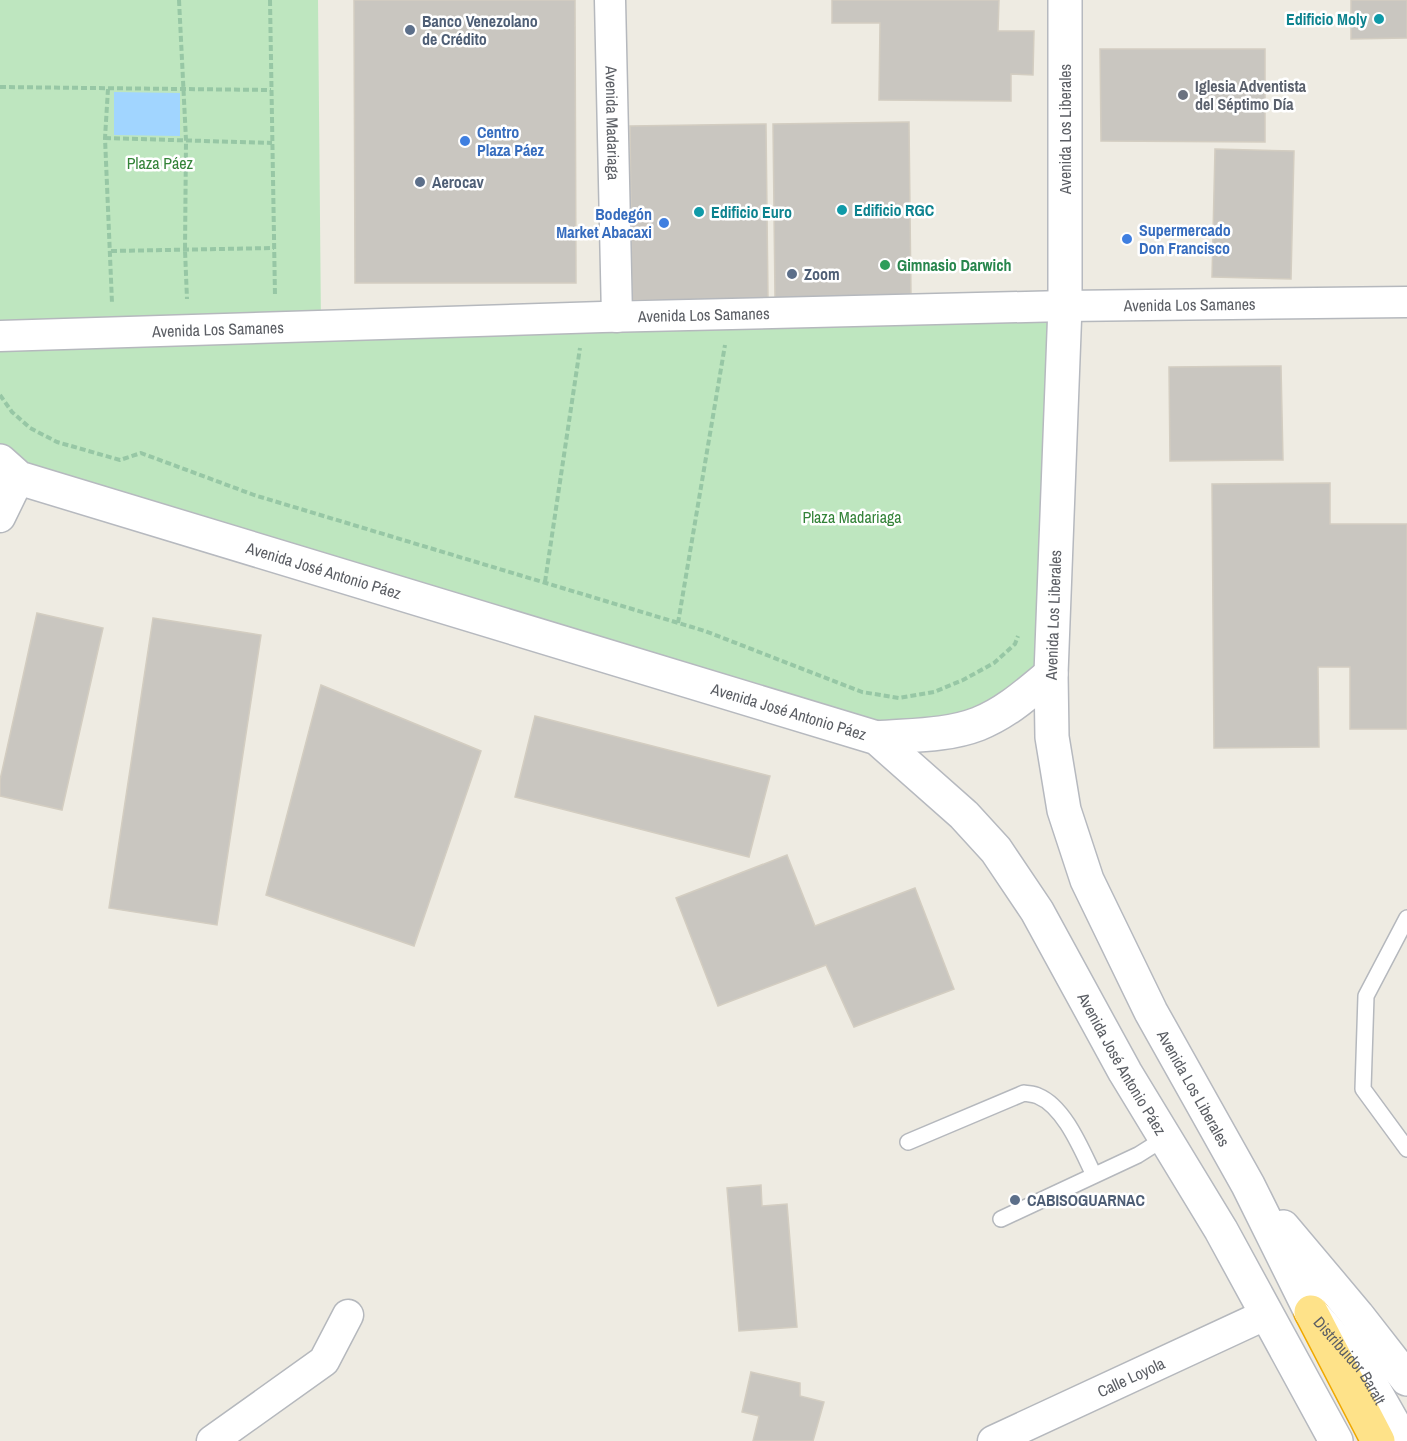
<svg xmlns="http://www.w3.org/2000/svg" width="1407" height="1441" viewBox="0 0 1407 1441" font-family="'Archivo Narrow',sans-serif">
  <rect width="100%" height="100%" fill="#eeebe2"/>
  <polygon fill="#bee6bf" points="0,0 318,0 321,326 1065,306 1051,674 977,725 877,738 0,461"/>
  <polygon fill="#a1d5ff" points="114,92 180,93 180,136 114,135"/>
  <g fill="#c9c6c0" stroke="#d3cdc1" stroke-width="1.5">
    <polygon points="354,0 575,0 576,283 355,283"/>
    <polygon points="832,0 999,0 998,31 1034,31 1033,75 1011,74 1011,101 879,100 880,23 832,23"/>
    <polygon points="1351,0 1407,0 1407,38 1351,39"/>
    <polygon points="1100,49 1265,49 1265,142 1101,141"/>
    <polygon points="909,122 911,297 775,298 773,124"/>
    <polygon points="766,124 768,299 632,300 630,126"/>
    <polygon points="1215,149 1294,151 1291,279 1212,277"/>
    <polygon points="1281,366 1283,460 1170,461 1169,367"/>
    <polygon points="1330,483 1330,524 1407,524 1407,729 1350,729 1350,667 1318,667 1319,747 1214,748 1212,484"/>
    <polygon points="37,613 103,628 62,810 0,796 0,780"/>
    <polygon points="153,618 261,635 217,925 109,908"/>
    <polygon points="321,685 481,751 414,946 266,895"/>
    <polygon points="535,716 770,776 749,857 515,797"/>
    <polygon points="787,855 815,926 915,888 954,989 854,1027 826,965 718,1006 676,898"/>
    <polygon points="761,1185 762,1206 787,1204 797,1327 739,1331 727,1188"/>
    <polygon points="751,1372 800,1383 800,1396 824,1402 813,1441 753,1441 759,1416 742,1412"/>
  </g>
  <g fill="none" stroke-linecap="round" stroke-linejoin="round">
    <g stroke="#b5b8bd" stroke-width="18">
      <g id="lane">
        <polyline points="1407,918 1366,996 1363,1089 1407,1149"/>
        <path d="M908 1142 1024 1093C1029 1094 1034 1094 1038 1096 1065 1107 1082 1151 1094 1175"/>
        <polyline points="1001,1219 1138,1155 1165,1138"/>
      </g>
    </g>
    <g stroke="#b5b8bd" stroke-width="33">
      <g id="street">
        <path id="s1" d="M610 0 617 317"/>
        <path id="s2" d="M0 336 602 317 1065 306 1407 302"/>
        <polyline points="0,517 19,478"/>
        <polyline points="212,1441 324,1361 348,1315"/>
        <path id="s3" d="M993 1441 1267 1314"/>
      </g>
    </g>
    <g stroke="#b6b9bf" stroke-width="36">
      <g id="secondary">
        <path id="s4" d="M1065 0V306L1051 674 1052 737 1064 810 1087 880 1151 1012 1248 1185 1311 1312 1364 1372 1403 1441"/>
        <path id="s5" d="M0 461 19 478 877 738 964 815 996 850 1037 911 1125 1072 1221 1230 1336 1441"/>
        <path d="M877 738C910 735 947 736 978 724 1006 713 1028 693 1051 674"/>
        <polyline points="1283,1227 1357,1315 1407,1379"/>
      </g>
    </g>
    <g stroke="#f0a900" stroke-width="36">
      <polyline id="highway" points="1311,1312 1378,1441"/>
    </g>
    <g stroke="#97c7a5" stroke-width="4" stroke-dasharray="6 3" stroke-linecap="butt">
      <polyline points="179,0 186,140 185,250 187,299"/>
      <polyline points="270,0 275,296"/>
      <polyline points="0,87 271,90"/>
      <polyline points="108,89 105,138 112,303"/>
      <polyline points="105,138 272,143"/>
      <polyline points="111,251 274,248"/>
      <polyline points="0,395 12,412 30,428 57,442 120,460 141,453 254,495 705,631 862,692 899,698 934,692 963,680 994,663 1015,644 1018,636"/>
      <polyline points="545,582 580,348"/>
      <polyline points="678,623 725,345"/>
    </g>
    <use href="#lane" stroke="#fff" stroke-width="15"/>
    <use href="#street" stroke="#fff" stroke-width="30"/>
    <use href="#secondary" stroke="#fff" stroke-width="33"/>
    <use href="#highway" stroke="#fee289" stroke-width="33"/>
  </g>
  <g fill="#0f9aa8" stroke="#fff" stroke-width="2">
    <circle cx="1379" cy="19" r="6"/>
    <circle cx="842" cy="210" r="6"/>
    <circle cx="699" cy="212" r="6"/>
  </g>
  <g fill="#5c6f8a" stroke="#fff" stroke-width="2">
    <circle cx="410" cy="30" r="6"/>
    <circle cx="420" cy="182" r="6"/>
    <circle cx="792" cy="274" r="6"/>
    <circle cx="1015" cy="1200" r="6"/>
  </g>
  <circle fill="#6b7280" stroke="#fff" stroke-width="2" cx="1183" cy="95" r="6"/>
  <g fill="#3f7fe0" stroke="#fff" stroke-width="2">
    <circle cx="465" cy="141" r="6"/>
    <circle cx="664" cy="223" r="6"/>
    <circle cx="1127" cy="239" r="6"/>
  </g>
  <circle fill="#2e9e5b" stroke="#fff" stroke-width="2" cx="885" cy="265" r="6"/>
  <g text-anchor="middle" stroke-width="5" stroke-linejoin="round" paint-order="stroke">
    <g font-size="16" font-weight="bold" fill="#0d838f" stroke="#fff" text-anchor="start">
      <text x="1367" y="25" text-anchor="end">Edificio Moly</text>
      <text x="854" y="216">Edificio RGC</text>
      <text x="711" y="218">Edificio Euro</text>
    </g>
    <g font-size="16" font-weight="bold" fill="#4e5e75" stroke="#fff" text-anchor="start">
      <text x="422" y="27">Banco Venezolano<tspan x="422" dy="18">de Crédito</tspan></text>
      <text x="432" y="188">Aerocav</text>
      <text x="804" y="280">Zoom</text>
      <text x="1027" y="1206">CABISOGUARNAC</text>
    </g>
    <g font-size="16" font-weight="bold" fill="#5b616d" stroke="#fff" text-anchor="start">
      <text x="1195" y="92">Iglesia Adventista<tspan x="1195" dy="18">del Séptimo Día</tspan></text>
    </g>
    <g font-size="16" fill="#5b5e64" stroke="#fff">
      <text dy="6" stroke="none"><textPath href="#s1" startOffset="123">Avenida Madariaga</textPath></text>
      <text transform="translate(1065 129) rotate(-90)" y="6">Avenida Los Liberales</text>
      <text dy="6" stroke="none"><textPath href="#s2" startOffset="1190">Avenida Los Samanes</textPath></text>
      <text dy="6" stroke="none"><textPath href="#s2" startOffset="704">Avenida Los Samanes</textPath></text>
      <text dy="6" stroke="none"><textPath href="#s2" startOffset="218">Avenida Los Samanes</textPath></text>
      <text dy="6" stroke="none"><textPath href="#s5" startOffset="344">Avenida José Antonio Páez</textPath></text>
      <text transform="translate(1053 615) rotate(-88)" y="6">Avenida Los Liberales</text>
      <text dy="6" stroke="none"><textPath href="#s5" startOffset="830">Avenida José Antonio Páez</textPath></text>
      <text dy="6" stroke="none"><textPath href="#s5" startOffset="1334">Avenida José Antonio Páez</textPath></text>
      <text dy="6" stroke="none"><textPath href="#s4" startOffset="1119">Avenida Los Liberales</textPath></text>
      <text dy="6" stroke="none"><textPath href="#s4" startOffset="1434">Distribuidor Baralt</textPath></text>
      <text dy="6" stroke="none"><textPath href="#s3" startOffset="152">Calle Loyola</textPath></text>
    </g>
    <g font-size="16" font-weight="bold" fill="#366cbe" stroke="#fff" text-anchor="start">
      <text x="477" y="138">Centro<tspan x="477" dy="18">Plaza Páez</tspan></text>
      <text x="652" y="220" text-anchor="end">Bodegón<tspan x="652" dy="18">Market Abacaxi</tspan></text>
      <text x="1139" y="236">Supermercado<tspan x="1139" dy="18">Don Francisco</tspan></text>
    </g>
    <g font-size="16" fill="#338338" stroke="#fff">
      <text x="160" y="169">Plaza Páez</text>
      <text x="852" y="523">Plaza Madariaga</text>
    </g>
    <g font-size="16" font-weight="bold" fill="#27864d" stroke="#fff" text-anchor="start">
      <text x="897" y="271">Gimnasio Darwich</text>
    </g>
  </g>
</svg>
